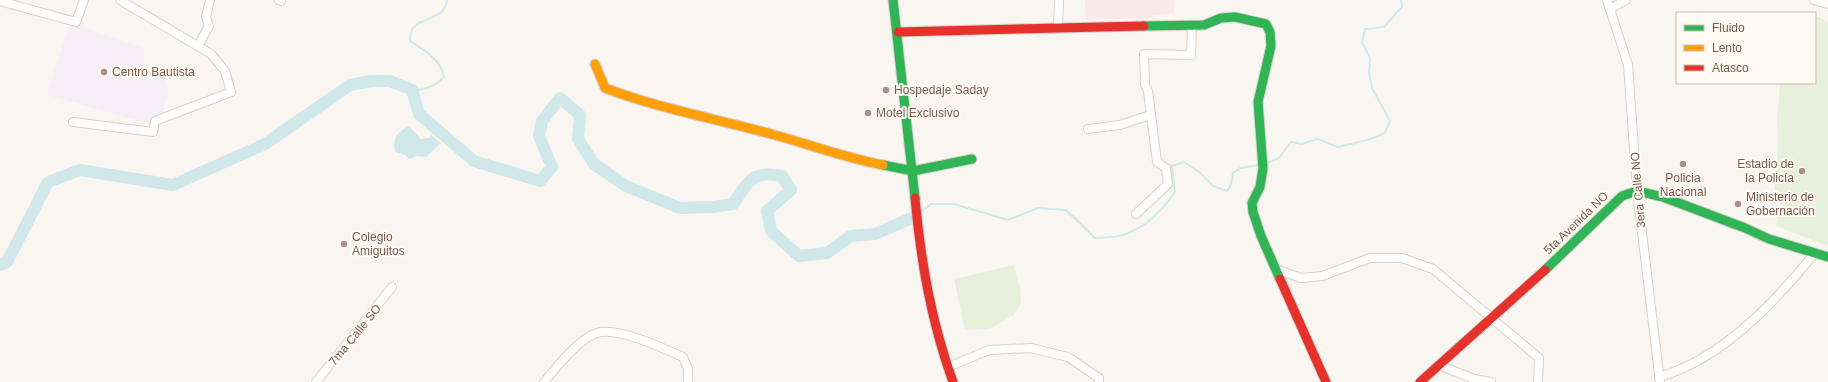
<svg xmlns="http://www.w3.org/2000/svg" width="1828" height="382" viewBox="0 0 1828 382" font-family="Helvetica,sans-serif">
  <rect width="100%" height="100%" fill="#f9f5f0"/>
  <polygon fill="#f6eef6" points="70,22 144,49 144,68 164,75 169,95 157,126 47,95"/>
  <polygon fill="#fae9e9" points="1085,0 1174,0 1174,13 1152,15 1153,18 1086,20"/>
  <g fill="#e7f0db">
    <polygon points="1815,17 1820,17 1828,23 1828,246 1776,226 1782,200 1774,199 1778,144 1777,121 1780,83 1815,83"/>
    <polygon points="1014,265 1020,288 1021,303 1014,315 989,329 965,330 954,279"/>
  </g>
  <path fill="#d0e8ea" d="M409 126 421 139 429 138 431 135 441 143 426 157 417 156 409 159 405 155 395 152C392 138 397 132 409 126Z"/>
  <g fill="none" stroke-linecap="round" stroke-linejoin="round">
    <g stroke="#d0e8ea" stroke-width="2">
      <path d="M412 90C425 90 434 87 444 77 439 57 426 52 410 41 408 13 445 25 447 0"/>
      <path d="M1265 164 1279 158 1291 142 1302 144 1318 139 1338 147C1349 144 1377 139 1384 133 1387 130 1388 125 1390 121L1372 88 1369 72 1370 58 1362 42 1365 29 1384 27 1402 7 1401 0"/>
      <path d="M923 210 931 204H954L1008 220 1038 208 1066 210 1095 238C1104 237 1117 238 1126 234 1148 226 1162 210 1175 192L1172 166 1184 162 1199 172 1213 186 1227 191 1231 185 1233 173 1240 168 1259 165"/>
    </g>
    <path stroke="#d0e8ea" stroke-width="12" d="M0 265 7 262 48 182 80 170 173 185 265 144 350 85 371 81H390L412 90 419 114 474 161 540 181 552 167 539 136 542 121 560 98 580 115 578 139 594 164 626 186 680 208 712 207 733 204C749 181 751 170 782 176L791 190 767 211 771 231 799 256 827 253 851 236 875 234 912 218"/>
    <g stroke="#d7d1cb" stroke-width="10">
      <g id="street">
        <polyline points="279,0 281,1"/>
        <polyline points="1607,0 1628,65 1637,191 1660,382"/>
        <polyline points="1814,0 1828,4"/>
        <polyline points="0,1 76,22 84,0"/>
        <polyline points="1610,9 1626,0"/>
        <polyline points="1058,27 1059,2"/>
        <polyline points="198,46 209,26 206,17 210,0"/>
        <polyline points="73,122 153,132 155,121 231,92 225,71 211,54 120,0"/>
        <polyline points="1088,129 1120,125 1150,115"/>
        <polyline points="1136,214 1168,184 1166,168 1157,162 1148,91 1145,85 1144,54 1191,55 1192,25"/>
        <polyline points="1276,269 1301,278 1322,276 1370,258 1402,258 1433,269 1539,358 1538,382"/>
        <polyline points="1439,365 1474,379 1491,382"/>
        <polyline points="948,367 989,350 1031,348 1068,357 1099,378 1099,382"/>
        <path d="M1659 377C1722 359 1774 303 1814 254"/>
        <polyline points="316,382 392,287"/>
        <path d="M544 382C557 367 581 335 601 332 622 329 663 348 683 357L688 369V382"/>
      </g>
    </g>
    <g stroke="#d9d2cb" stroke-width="11">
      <g id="fast">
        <polyline points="893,0 915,198"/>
        <polyline points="1144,26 1204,25 1221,18 1235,17 1266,24 1270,32 1271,46 1258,102 1263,168 1260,187 1252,203 1253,212 1261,236 1280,279"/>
        <polyline points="883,165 913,171 972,159"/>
        <polyline points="1545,270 1622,196 1637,191 1663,197 1745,228 1769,239 1828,257"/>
      </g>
    </g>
    <g stroke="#d9d2cb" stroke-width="11">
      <path id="slow" d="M595 64 605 88C660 109 718 119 775 135 811 145 846 158 883 165"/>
    </g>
    <g stroke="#d9d2cb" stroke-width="11">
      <g id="jam">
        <polyline points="898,32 1144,26"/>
        <path d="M915 198C921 262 931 321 953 382"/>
        <polyline points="1280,279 1326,382"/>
        <polyline points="1420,382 1545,270"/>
      </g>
    </g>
    <use href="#street" stroke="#fefefd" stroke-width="8"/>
    <use href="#fast" stroke="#30b455" stroke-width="9"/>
    <use href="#slow" stroke="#ff9f0a" stroke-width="9"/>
    <use href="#jam" stroke="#e5322d" stroke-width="9"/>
  </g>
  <g fill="#a69286" stroke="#fffaf3" stroke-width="1.5">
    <circle cx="104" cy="72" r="4"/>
    <circle cx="886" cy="90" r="4"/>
    <circle cx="868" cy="113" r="4"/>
    <circle cx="1683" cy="164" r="4"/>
    <circle cx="1802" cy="171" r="4"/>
    <circle cx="1738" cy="204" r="4"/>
    <circle cx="344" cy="244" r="4"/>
  </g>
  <g text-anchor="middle" stroke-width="4" stroke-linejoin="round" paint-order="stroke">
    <g font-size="12" fill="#7a5c4d" stroke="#fffaf3" text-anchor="start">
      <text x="112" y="76">Centro Bautista</text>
      <text x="894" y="94">Hospedaje Saday</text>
      <text x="876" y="117">Motel Exclusivo</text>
      <text x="1794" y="168" text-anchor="end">Estadio de<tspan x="1794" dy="14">la Policía</tspan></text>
      <text x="1683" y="182" text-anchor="middle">Policia<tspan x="1683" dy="14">Nacional</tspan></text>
      <text x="1746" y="201">Ministerio de<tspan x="1746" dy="14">Gobernación</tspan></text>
      <text x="352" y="241">Colegio<tspan x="352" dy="14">Amiguitos</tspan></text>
    </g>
    <g font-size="12" fill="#7a5c4d" stroke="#fffaf3">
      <text transform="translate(1638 190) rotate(-95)" y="4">3era Calle NO</text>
      <text transform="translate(1576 223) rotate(-44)" y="4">5ta Avenida NO</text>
      <text transform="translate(355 335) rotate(-51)" y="4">7ma Calle SO</text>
    </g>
  </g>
  <rect x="1676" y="12" width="140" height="72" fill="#fffaf3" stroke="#cabbb1"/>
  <rect x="1684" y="25" width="20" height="6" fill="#30b455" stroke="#cabbb1"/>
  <text x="1712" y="32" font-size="12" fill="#7a5c4d">Fluido</text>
  <rect x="1684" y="45" width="20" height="6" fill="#ff9f0a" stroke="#cabbb1"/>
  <text x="1712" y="52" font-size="12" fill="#7a5c4d">Lento</text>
  <rect x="1684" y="65" width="20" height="6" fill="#e5322d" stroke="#cabbb1"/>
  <text x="1712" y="72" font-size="12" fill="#7a5c4d">Atasco</text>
</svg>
